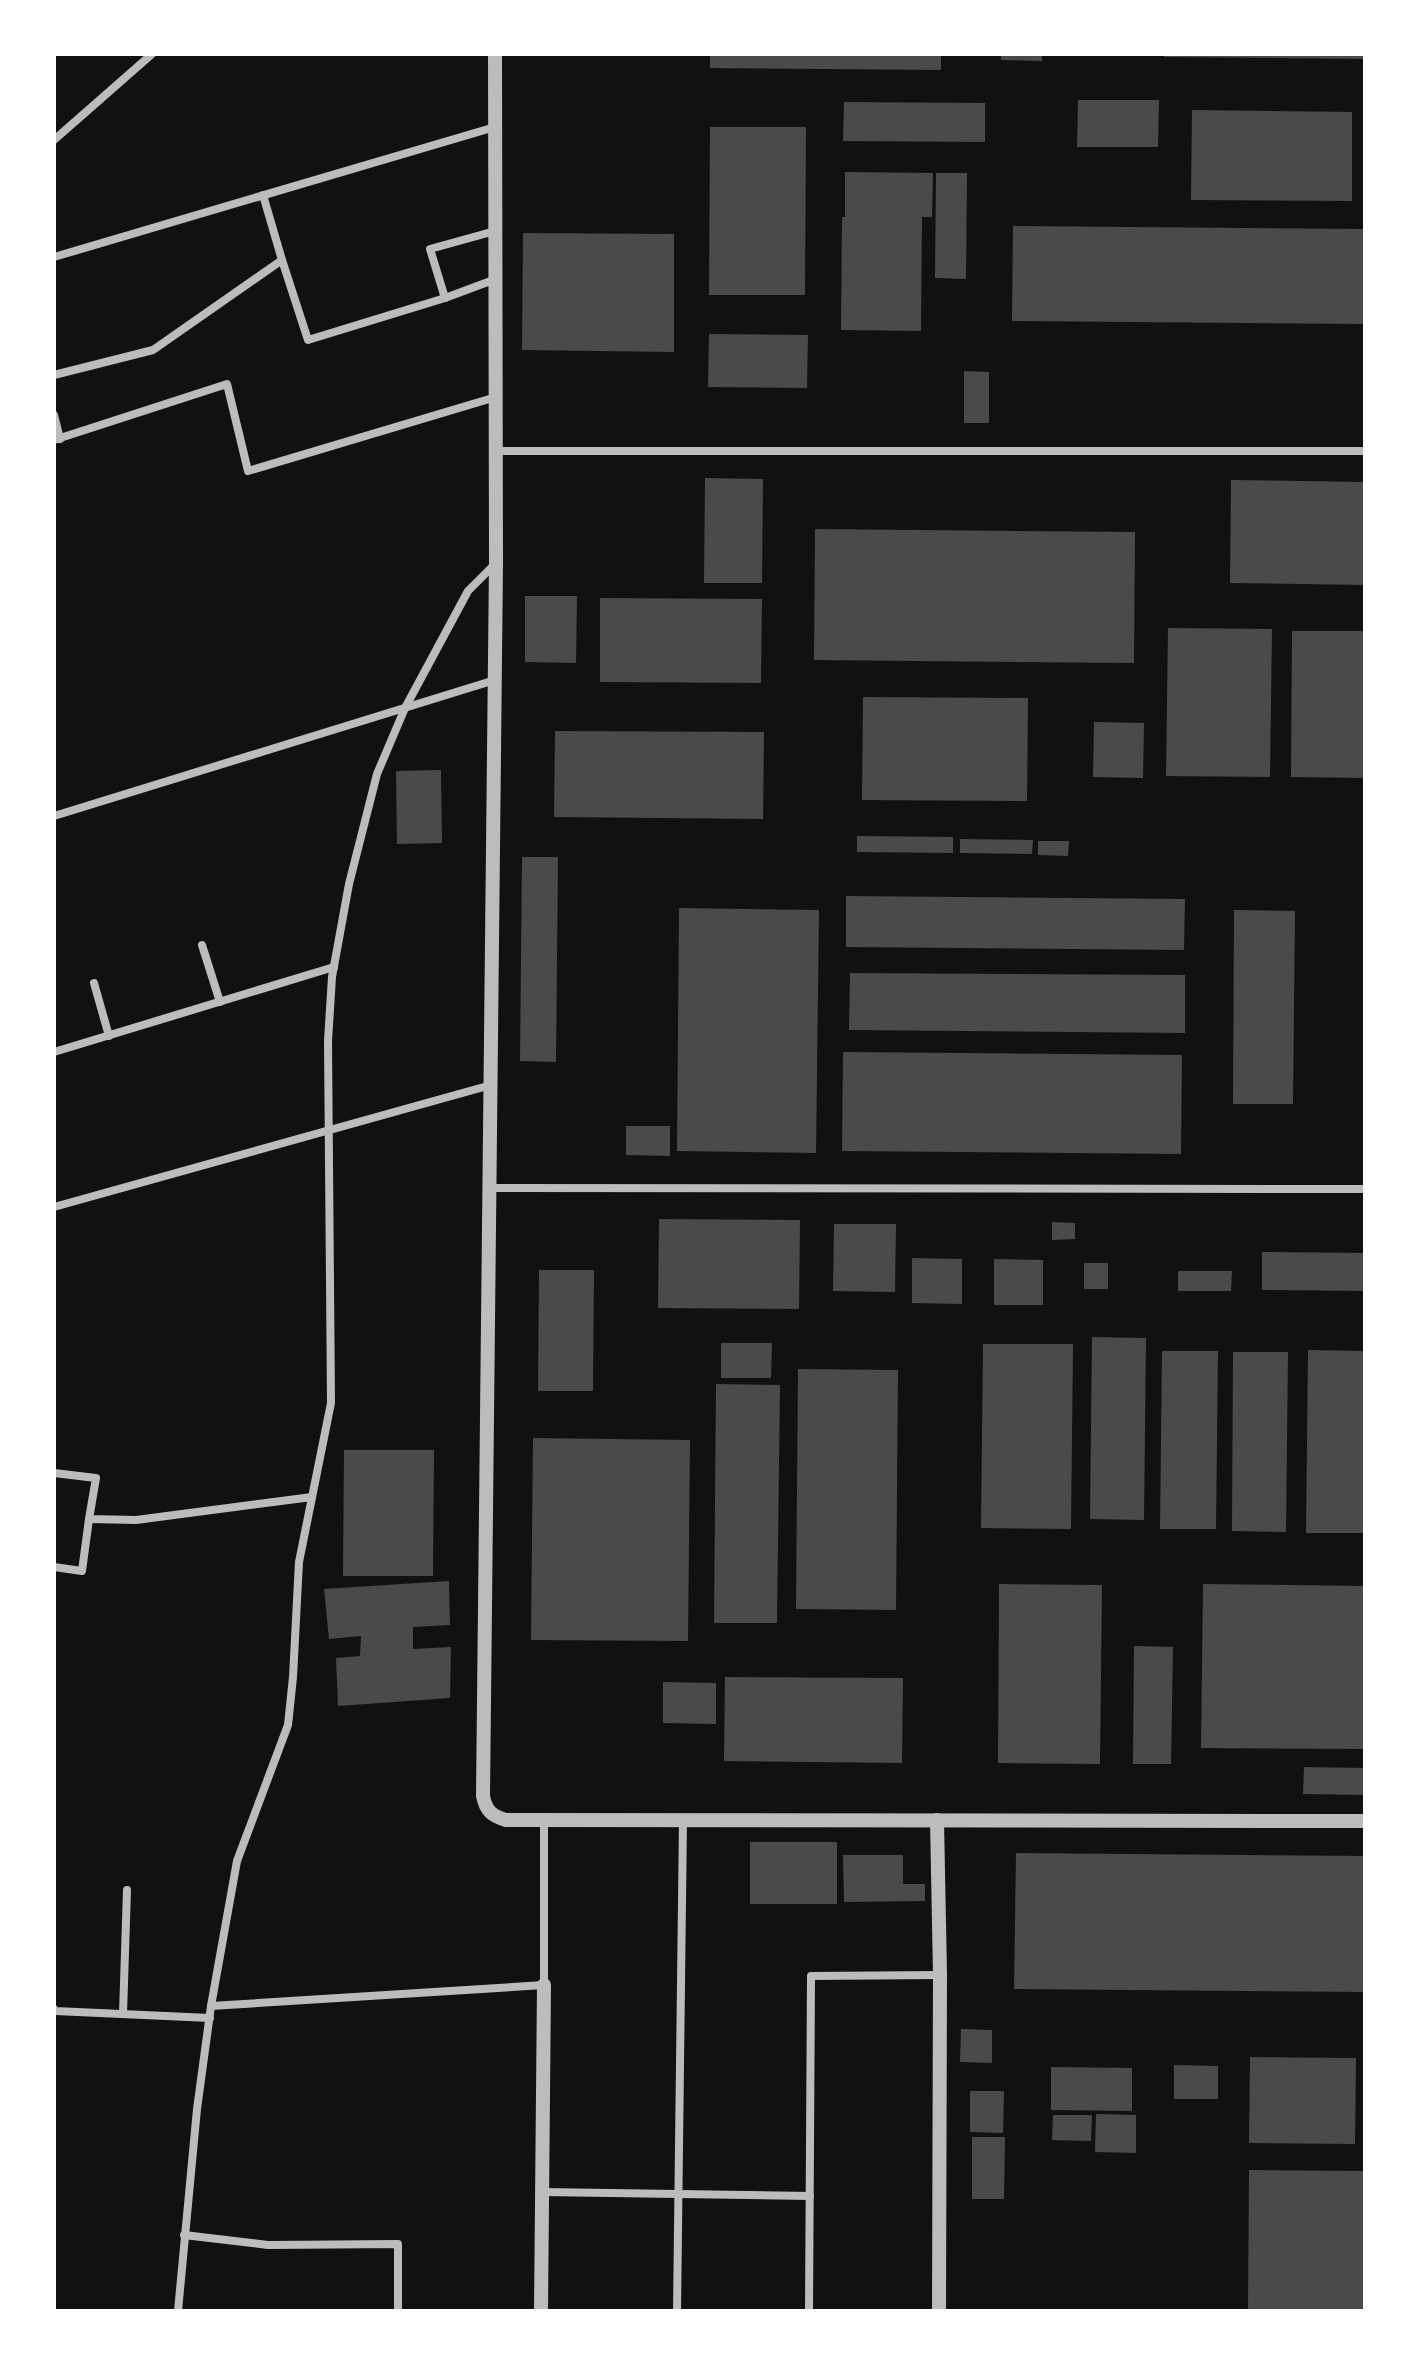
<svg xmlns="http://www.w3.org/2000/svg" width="1419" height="2365" viewBox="0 0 1419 2365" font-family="Lato,sans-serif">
  <rect width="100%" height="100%" fill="#111"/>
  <g fill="#4a4a4a">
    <polygon points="710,54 941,54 941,70 710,68"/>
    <polygon points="1001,54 1042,54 1042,61 1001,60"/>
    <polygon points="1164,54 1365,54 1365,59 1164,57"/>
    <polygon points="1078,100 1159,100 1158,147 1077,147"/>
    <polygon points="844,102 985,103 985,142 843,141"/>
    <polygon points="1192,110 1352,112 1352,201 1191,200"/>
    <polygon points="710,127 806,127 805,295 709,295"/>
    <polygon points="845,172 933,173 932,217 922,217 921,331 841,330 842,217 845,217"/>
    <polygon points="936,173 967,173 966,279 935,278"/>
    <polygon points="1013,226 1365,229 1365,324 1012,321"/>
    <polygon points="523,233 674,234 674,352 522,350"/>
    <polygon points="709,334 808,335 807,388 708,387"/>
    <polygon points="964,371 989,372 989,423 964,423"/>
    <polygon points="705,478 763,479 762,583 704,583"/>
    <polygon points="1231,480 1365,482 1365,585 1230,583"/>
    <polygon points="815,529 1135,532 1134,663 814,660"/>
    <polygon points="525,596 577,596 576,663 525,662"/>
    <polygon points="600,598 762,599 761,683 600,682"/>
    <polygon points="1168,628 1272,629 1270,777 1166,776"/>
    <polygon points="1292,631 1365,631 1365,778 1291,777"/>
    <polygon points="863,697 1028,698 1027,801 862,800"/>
    <polygon points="1094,722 1144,723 1143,778 1093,777"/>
    <polygon points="555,731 764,732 763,819 554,817"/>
    <polygon points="441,770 442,843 397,844 396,771"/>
    <polygon points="857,836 953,837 953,853 857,852"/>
    <polygon points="960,839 1033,840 1032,854 960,853"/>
    <polygon points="1038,841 1069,841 1068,856 1038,855"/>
    <polygon points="522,857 558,857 556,1062 520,1061"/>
    <polygon points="846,896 1185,899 1184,950 846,947"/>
    <polygon points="679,908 819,910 816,1153 677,1151"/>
    <polygon points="1234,910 1295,911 1293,1104 1233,1104"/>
    <polygon points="850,973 1185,975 1185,1033 849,1030"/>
    <polygon points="843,1052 1182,1055 1181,1154 842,1151"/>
    <polygon points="626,1126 670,1126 670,1156 626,1155"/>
    <polygon points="659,1219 800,1220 799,1309 658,1308"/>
    <polygon points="1052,1222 1075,1223 1075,1239 1052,1240"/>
    <polygon points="834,1224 896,1224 895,1292 833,1291"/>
    <polygon points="1262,1252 1365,1253 1365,1291 1262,1290"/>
    <polygon points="912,1258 962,1259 962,1304 912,1303"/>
    <polygon points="994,1259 1043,1260 1043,1305 994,1305"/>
    <rect x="1084" y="1263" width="24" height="26"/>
    <polygon points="539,1270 594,1270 593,1391 538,1391"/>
    <polygon points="1178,1271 1232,1271 1231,1291 1178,1291"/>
    <polygon points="1092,1337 1146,1338 1144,1520 1090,1519"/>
    <polygon points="721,1343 772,1343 771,1378 721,1378"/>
    <polygon points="983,1344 1073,1344 1071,1529 981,1528"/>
    <polygon points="1308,1350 1365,1351 1365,1533 1306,1533"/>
    <polygon points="1162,1351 1218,1351 1216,1529 1160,1529"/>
    <polygon points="1233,1352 1288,1352 1286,1532 1232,1531"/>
    <polygon points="798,1369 898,1370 896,1610 796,1609"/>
    <polygon points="716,1384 780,1385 777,1623 714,1623"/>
    <polygon points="533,1438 690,1440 688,1641 531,1640"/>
    <polygon points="344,1450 434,1450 433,1576 343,1576"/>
    <polygon points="449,1581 450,1625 413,1627 413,1649 451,1647 450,1698 338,1706 336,1658 360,1656 361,1636 329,1639 324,1589"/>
    <polygon points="999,1584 1102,1585 1100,1764 998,1763"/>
    <polygon points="1203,1584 1365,1586 1365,1749 1201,1748"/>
    <polygon points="1134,1646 1173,1647 1171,1764 1133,1764"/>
    <polygon points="725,1677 903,1678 902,1763 724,1761"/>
    <polygon points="663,1682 716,1683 716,1724 663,1723"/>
    <polygon points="1304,1767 1365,1768 1365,1795 1303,1794"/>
    <rect x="750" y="1842" width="87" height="62"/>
    <polygon points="1016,1853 1365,1856 1365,1992 1014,1989"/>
    <polygon points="843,1855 903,1855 903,1884 925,1884 925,1901 844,1902"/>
    <polygon points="961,2029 992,2030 992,2063 960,2062"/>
    <polygon points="1250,2057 1356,2058 1355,2144 1249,2143"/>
    <polygon points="1174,2065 1218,2066 1218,2099 1174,2099"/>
    <polygon points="1051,2067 1132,2068 1132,2111 1051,2110"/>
    <polygon points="970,2091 1004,2091 1003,2133 970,2132"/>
    <polygon points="1096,2114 1136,2115 1136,2153 1095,2152"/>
    <polygon points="1053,2115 1092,2115 1091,2141 1052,2140"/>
    <polygon points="972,2137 1005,2137 1004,2199 972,2199"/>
    <polygon points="1249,2170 1365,2171 1365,2311 1248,2311"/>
  </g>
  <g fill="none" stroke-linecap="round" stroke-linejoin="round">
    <g stroke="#bcbcbc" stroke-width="8">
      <polyline points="54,140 152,54"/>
      <polyline points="263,195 282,260"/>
      <polyline points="54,257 495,127"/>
      <polyline points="445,298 430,249 495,231"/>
      <polyline points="54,375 153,350 282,260 308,340 445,298 496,279"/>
      <polyline points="54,415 60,439"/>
      <polyline points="54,440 227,384 248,471 496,397"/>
      <polyline points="496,451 1365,451"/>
      <polyline points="54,816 495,680"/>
      <polyline points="202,945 220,1002"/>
      <polyline points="94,983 109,1036"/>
      <polyline points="54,1052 334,967"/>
      <polyline points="490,1188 1365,1189"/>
      <polyline points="54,1207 491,1085"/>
      <polyline points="54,1473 96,1478 89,1519 136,1520 312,1497"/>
      <polyline points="54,1567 82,1571 89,1519"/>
      <polyline points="211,2006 544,1985 544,1820"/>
      <polyline points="54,2009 55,2011 210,2018"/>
      <polyline points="123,2014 127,1890"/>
      <polyline points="542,2192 810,2196"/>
      <polyline points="184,2235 268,2245 398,2244 398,2311"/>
      <polyline points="178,2311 197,2109 211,2006 237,1861 288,1725 293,1677 299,1562 331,1403 328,1041 332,977 349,884 377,774 405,708 468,591 496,563"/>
      <polyline points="677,2311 683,1820"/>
      <polyline points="809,2311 811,1976 940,1975"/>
    </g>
    <g stroke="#bcbcbc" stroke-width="14">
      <path d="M495 54 496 563 483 1796C486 1811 492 1816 506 1820L1365 1821"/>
      <polyline points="937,1820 940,1975 939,2311"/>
      <polyline points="541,2311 544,1985"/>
    </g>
  </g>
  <rect width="1419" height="2365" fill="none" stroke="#ffffff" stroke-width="112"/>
</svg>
